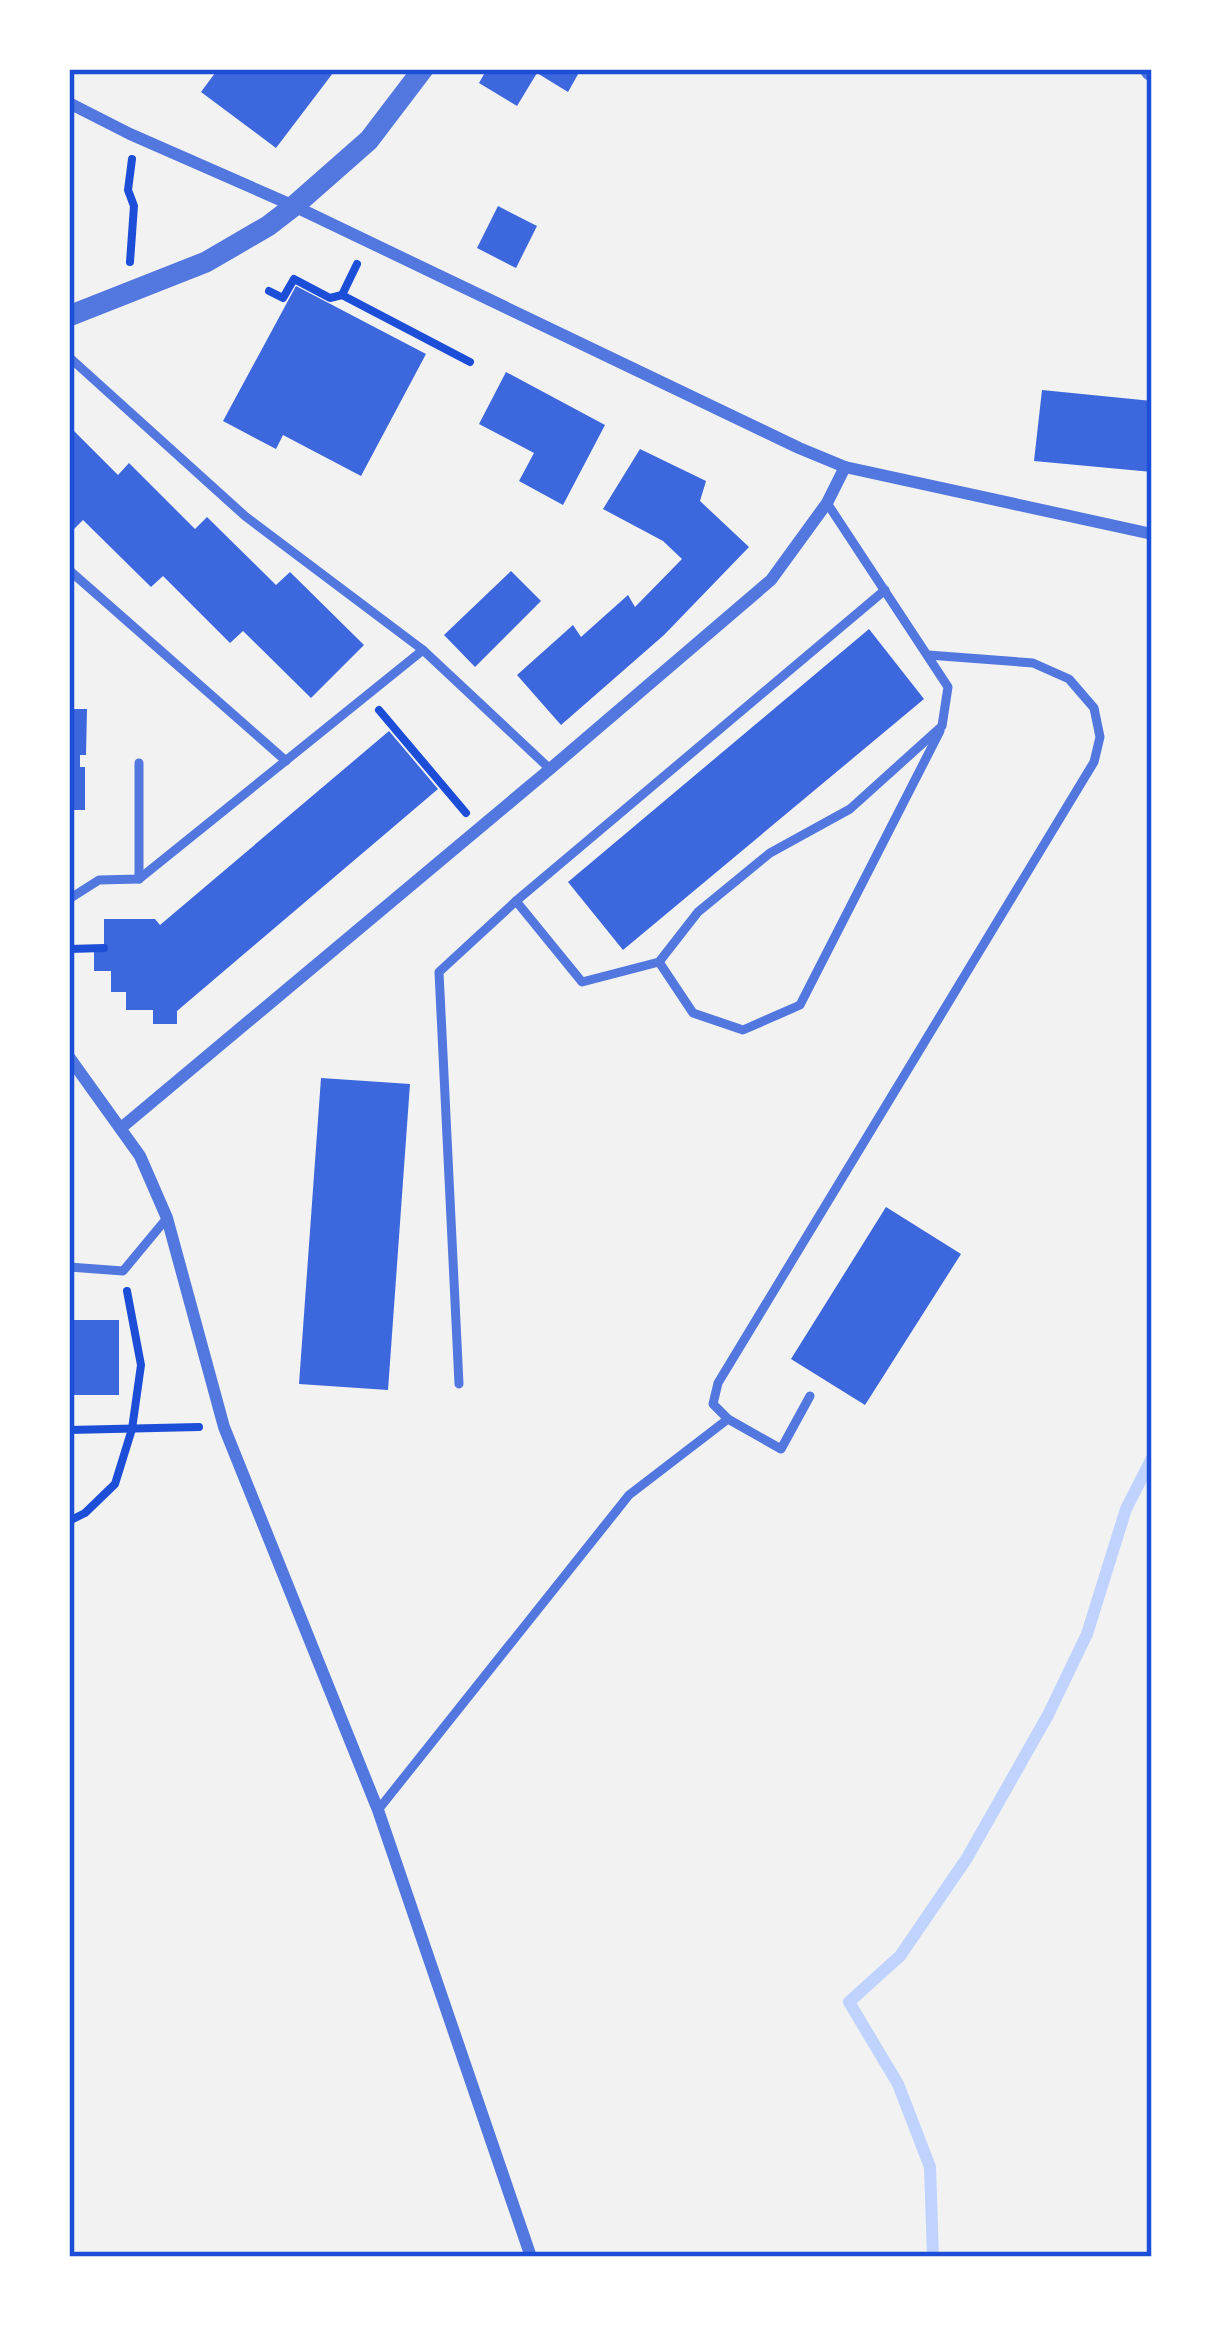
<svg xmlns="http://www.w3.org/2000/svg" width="1221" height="2326" viewBox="0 0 1221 2326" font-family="'IBM Plex Sans',sans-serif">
  <rect width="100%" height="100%" fill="#f2f2f2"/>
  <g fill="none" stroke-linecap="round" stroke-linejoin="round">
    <polyline stroke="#bfd3fe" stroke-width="12" points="933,2257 930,2167 898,2084 849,2002 900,1956 967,1858 1048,1715 1087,1634 1126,1509 1152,1458"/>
  </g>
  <g fill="#3d67dc">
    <polygon points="218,69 336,69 276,148 201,92"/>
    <polygon points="487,69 581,69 568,92 537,73 517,106 479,83"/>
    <polygon points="498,206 537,226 516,268 477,248"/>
    <polygon points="296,286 426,354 361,476 283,435 276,449 223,421"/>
    <polygon points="506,372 605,425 563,505 519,481 534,453 479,424"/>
    <polygon points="1042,390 1152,401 1152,472 1034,461"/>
    <polygon points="69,426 118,475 129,463 195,529 207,517 276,585 290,572 364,645 311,698 243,631 230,643 163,576 151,587 83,520 69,534"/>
    <polygon points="640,449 706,481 700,501 749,547 664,635 561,725 517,675 573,625 581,637 628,595 635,607 682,559 663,541 603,509"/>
    <polygon points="511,571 541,601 475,667 444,635"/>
    <polygon points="869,629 924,699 623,950 568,882"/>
    <polygon points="69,709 87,709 86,755 80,755 80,767 85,767 85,810 69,810"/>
    <polygon points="389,731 438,789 177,1011 177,1024 153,1024 153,1010 126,1010 126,992 111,992 111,971 94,971 94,951 104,951 104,919 155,919 160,925"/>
    <polygon points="321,1078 410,1084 388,1390 299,1384"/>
    <polygon points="886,1207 961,1254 865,1405 791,1359"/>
    <rect x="69" y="1320" width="50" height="75"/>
  </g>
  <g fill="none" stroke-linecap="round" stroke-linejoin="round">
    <g stroke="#1d4ed8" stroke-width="8">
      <polyline points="130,262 134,206 128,190 132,159"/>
      <polyline points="269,291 283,298 294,279 330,298 342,295 470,362"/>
      <polyline points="342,295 357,264"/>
      <polyline points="379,710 466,813"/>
      <polyline points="69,949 104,948"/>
      <polyline points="69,1430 199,1427"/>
      <polyline points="69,1521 85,1513 115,1484 132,1429 141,1365 127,1291"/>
    </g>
    <g stroke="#5277de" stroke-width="9">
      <polyline points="69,357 245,516 423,650 550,769"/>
      <polyline points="69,570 286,761"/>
      <polyline points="139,879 139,763"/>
      <polyline points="69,899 99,880 139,879 423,650"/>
      <polyline points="516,901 582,982 659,962 698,912 770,853 850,809 942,726 948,687 827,503"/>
      <polyline points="659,962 693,1013 743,1030 800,1005 940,731"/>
      <polyline points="69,1267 123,1271 167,1218"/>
      <polyline points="459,1384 439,972 516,901 885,590"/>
      <polyline points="810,1396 781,1449 728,1419 713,1404 718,1383 1094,762 1100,737 1094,708 1069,679 1033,663 928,655"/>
      <polyline points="378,1810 629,1495 728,1419"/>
    </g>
    <g stroke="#5277de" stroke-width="12">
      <polyline points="69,103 130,134 294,206 799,448 845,467 1152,534"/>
      <polyline points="69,1057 140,1156 167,1218 224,1427 378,1810 531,2257"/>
      <polyline points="121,1128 550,769 771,580 827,503 845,467"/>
    </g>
    <g stroke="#5277de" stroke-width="21">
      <polyline points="1150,69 1152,71"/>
      <polyline points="69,316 206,262 268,226 294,206 369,140 423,69"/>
    </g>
  </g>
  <rect width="1221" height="2326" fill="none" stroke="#ffffff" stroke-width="144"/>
  <rect x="72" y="72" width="1077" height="2182" fill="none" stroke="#1d4ed8" stroke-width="4.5"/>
</svg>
